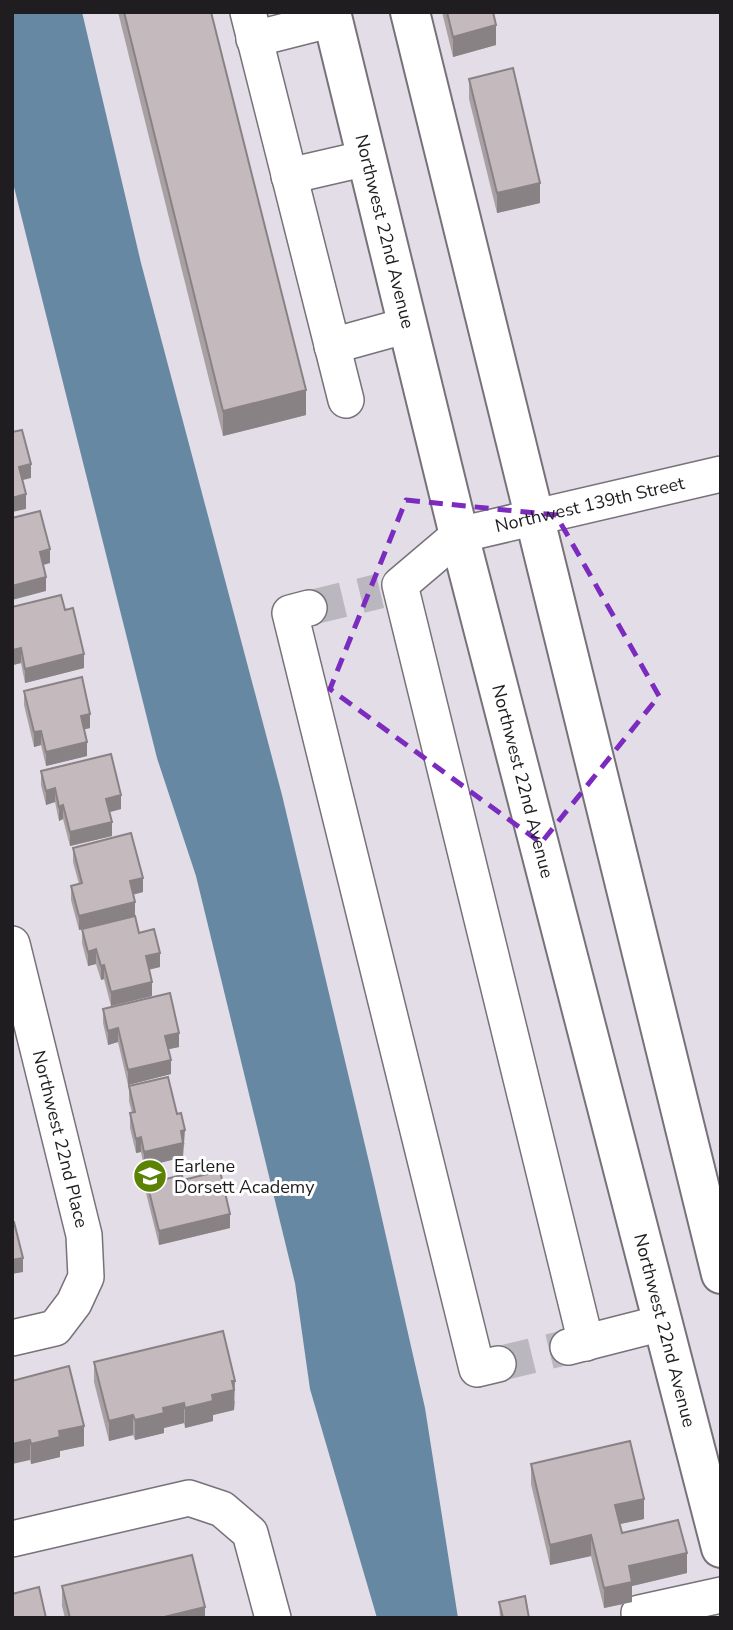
<svg xmlns="http://www.w3.org/2000/svg" width="733" height="1630" viewBox="0 0 733 1630" font-family="'Nunito Sans',sans-serif">
  <rect width="100%" height="100%" fill="#e2dde6"/>
  <polygon fill="#6688a3" points="12,12 82,12 141,263 282,795 373,1179 425,1408 458,1618 377,1618 310,1389 295,1283 196,876 157,758 12,179"/>
  <g fill="none" stroke-linecap="round" stroke-linejoin="round">
    <g stroke="#bbb7be" stroke-width="35" stroke-dasharray="35 18" stroke-linecap="butt">
      <polyline points="309,608 380,591"/>
      <polyline points="498,1364 568,1347"/>
    </g>
    <g stroke="#77727a" stroke-width="38">
      <g id="minor">
        <polyline points="248,12 346,400"/>
        <polyline points="254,39 333,19"/>
        <polyline points="289,176 367,158"/>
        <polyline points="332,346 408,325"/>
        <polyline points="309,608 290,613 477,1369 498,1364"/>
        <path id="s1" d="M12 944 84 1235 86 1277 74 1303 55 1328 12 1338"/>
        <path id="s2" d="M586 1343 400 585 459 535 721 474"/>
        <polyline points="568,1347 662,1323"/>
        <polyline points="12,1539 189,1498 222,1509 250,1533 273,1618"/>
        <polyline points="640,1618 639,1613 721,1595"/>
      </g>
    </g>
    <g stroke="#77727a" stroke-width="42">
      <g id="major">
        <path id="s3" d="M331 12 459 535 721 1548"/>
        <polyline points="410,12 721,1274"/>
      </g>
    </g>
    <use href="#minor" stroke="#fff" stroke-width="35"/>
    <use href="#major" stroke="#fff" stroke-width="38"/>
  </g>
  <g fill="#a9a0a3">
    <polygon points="118,12 211,12 306,415 223,436"/>
    <polygon points="442,12 493,12 496,45 453,57"/>
    <polygon points="469,79 540,203 497,213 469,99"/>
    <polygon points="12,607 65,610 84,668 25,683 21,663 13,665 12,660"/>
    <polygon points="24,691 90,728 84,729 87,756 46,766 41,745 34,747 24,705"/>
    <polygon points="41,771 121,809 110,812 112,836 70,846 63,819 59,821 55,802 46,805 41,785"/>
    <polygon points="73,848 143,892 133,895 135,916 139,933 160,967 149,970 152,996 111,1006 104,979 101,980 96,964 88,966 82,943 82,929 79,930 71,900 71,886 79,884 73,862"/>
    <polygon points="103,1009 179,1047 169,1049 171,1074 128,1085 118,1042 108,1045 103,1023"/>
    <polygon points="129,1086 185,1144 183,1145 183,1157 144,1167 141,1152 136,1153 130,1128 130,1113 132,1113 129,1101"/>
    <polygon points="145,1175 166,1179 183,1180 230,1228 159,1245 145,1189"/>
    <polygon points="94,1362 235,1401 234,1410 213,1415 213,1421 185,1428 184,1423 164,1428 164,1433 135,1440 133,1435 109,1441 94,1382"/>
    <polygon points="12,1381 84,1446 60,1451 60,1457 31,1464"/>
    <polygon points="531,1464 644,1519 620,1524 622,1533 687,1573 632,1586 632,1602 604,1608 591,1556 550,1565 531,1484"/>
    <polygon points="62,1586 205,1618 65,1618 62,1606"/>
    <polygon points="499,1602 529,1618 500,1618"/>
  </g>
  <g fill="#898285">
    <polygon points="496,25 496,45 453,57 453,37"/>
    <polygon points="540,183 540,203 497,213 497,193"/>
    <polygon points="306,390 306,415 223,436 223,411"/>
    <polygon points="31,464 31,478 19,481 19,467"/>
    <polygon points="26,494 26,509 12,512 12,498"/>
    <polygon points="50,549 50,563 40,566 40,552"/>
    <polygon points="46,577 46,591 12,600 12,586"/>
    <polygon points="21,648 21,663 13,665 13,650"/>
    <polygon points="84,654 84,668 25,683 25,669"/>
    <polygon points="90,714 90,728 81,730 81,716"/>
    <polygon points="41,731 41,745 34,747 34,732"/>
    <polygon points="87,742 87,756 46,766 46,752"/>
    <polygon points="55,788 55,802 46,805 46,791"/>
    <polygon points="121,795 121,809 106,813 106,799"/>
    <polygon points="63,805 63,819 59,821 59,807"/>
    <polygon points="112,822 112,836 70,846 70,832"/>
    <polygon points="143,878 143,892 130,895 130,881"/>
    <polygon points="135,902 135,916 79,930 79,916"/>
    <polygon points="96,949 96,964 88,966 88,952"/>
    <polygon points="160,953 160,967 146,970 146,956"/>
    <polygon points="104,965 104,979 101,980 101,966"/>
    <polygon points="152,982 152,996 111,1006 111,992"/>
    <polygon points="118,1028 118,1042 108,1045 108,1031"/>
    <polygon points="179,1033 179,1047 165,1050 165,1036"/>
    <polygon points="171,1060 171,1074 128,1085 128,1070"/>
    <polygon points="185,1130 183,1157 144,1167 144,1152 181,1131"/>
    <polygon points="141,1137 141,1152 136,1153 136,1139"/>
    <polygon points="230,1214 230,1228 159,1245 159,1231"/>
    <polygon points="23,1258 23,1272 12,1274 12,1260"/>
    <polygon points="232,1381 235,1381 234,1410 213,1415 213,1421 185,1428 185,1408 212,1395"/>
    <polygon points="184,1403 184,1423 164,1428 164,1433 135,1440 135,1420 163,1408"/>
    <polygon points="133,1415 133,1435 109,1441 109,1421"/>
    <polygon points="84,1426 84,1446 60,1451 60,1457 31,1464 31,1444 59,1431"/>
    <polygon points="30,1440 30,1460 12,1464 12,1444"/>
    <polygon points="644,1499 644,1519 615,1525 615,1505"/>
    <polygon points="591,1535 591,1556 550,1565 550,1545"/>
    <polygon points="687,1553 687,1573 632,1586 632,1602 604,1608 604,1588 629,1566"/>
    <polygon points="205,1607 205,1618 160,1618"/>
  </g>
  <g fill="#c4babe" stroke="#898285" stroke-width="2">
    <polygon points="124,12 211,12 306,390 223,411"/>
    <polygon points="447,12 493,12 496,25 453,37"/>
    <polygon points="513,68 540,183 497,193 469,79"/>
    <polygon points="22,430 31,464 19,467 26,494 12,498 12,432"/>
    <polygon points="40,511 50,549 40,552 46,577 12,586 12,518"/>
    <polygon points="61,595 65,610 73,608 84,654 25,669 21,648 13,650 12,646 12,607"/>
    <polygon points="82,677 90,714 81,716 87,742 46,752 41,731 34,732 24,691"/>
    <polygon points="111,754 121,795 106,799 112,822 70,832 63,805 59,807 55,788 46,791 41,771"/>
    <polygon points="131,833 143,878 130,881 135,902 79,916 71,886 82,883 73,848"/>
    <polygon points="135,916 139,933 154,929 160,953 146,956 152,982 111,992 104,965 101,966 96,949 88,952 82,929"/>
    <polygon points="170,993 179,1033 165,1036 171,1060 128,1070 118,1028 108,1031 103,1009"/>
    <polygon points="168,1077 177,1114 181,1113 185,1130 181,1131 183,1143 144,1152 141,1137 136,1139 130,1113 135,1112 129,1086"/>
    <polygon points="164,1170 166,1179 182,1175 183,1180 220,1171 230,1214 159,1231 145,1175"/>
    <polygon points="12,1222 14,1222 23,1258 12,1260"/>
    <polygon points="223,1331 235,1381 232,1381 234,1390 212,1395 213,1401 185,1408 184,1403 163,1408 164,1413 135,1420 133,1415 109,1421 94,1362"/>
    <polygon points="69,1366 84,1426 59,1431 60,1437 31,1444 30,1440 12,1444 12,1381"/>
    <polygon points="630,1441 644,1499 615,1505 622,1533 678,1520 687,1553 629,1566 632,1582 604,1588 591,1535 550,1545 531,1464"/>
    <polygon points="192,1555 205,1607 160,1618 70,1618 62,1586"/>
    <polygon points="39,1587 46,1618 12,1618 12,1594"/>
    <polygon points="525,1596 529,1618 503,1618 499,1602"/>
  </g>
  <path fill="none" stroke="#7b2cbf" stroke-width="5" stroke-dasharray="14 9" stroke-linejoin="round" d="M406 500 556 515 659 696 541 843 330 689Z"/>
  <defs>
    <g id="school-disc" transform="scale(1.75)"><circle r="9.5" fill="#5b8202" stroke="#fff"/><path d="M0-5L7-2L0 1L-7-2ZM-4 1L0 2.5L4 1V4Q0 6-4 4Z" fill="#fff"/></g>
  </defs>
  <g fill-rule="evenodd">
    <use href="#school-disc" x="150" y="1176"/>
  </g>
  <g text-anchor="middle" stroke-width="6" stroke-linejoin="round" paint-order="stroke">
    <g font-size="18" fill="#1f1d20" stroke="#fff">
      <text dy="6" stroke="none"><textPath href="#s3" startOffset="226">Northwest 22nd Avenue</textPath></text>
      <text dy="6" stroke="none"><textPath href="#s2" startOffset="992">Northwest 139th Street</textPath></text>
      <text dy="6" stroke="none"><textPath href="#s3" startOffset="793">Northwest 22nd Avenue</textPath></text>
      <text dy="6" stroke="none"><textPath href="#s1" startOffset="201">Northwest 22nd Place</textPath></text>
      <text dy="6" stroke="none"><textPath href="#s3" startOffset="1360">Northwest 22nd Avenue</textPath></text>
    </g>
    <g font-size="18" fill="#1f1d20" stroke="#fff" text-anchor="start">
      <text x="174" y="1172">Earlene<tspan x="174" dy="21">Dorsett Academy</tspan></text>
    </g>
  </g>
  <rect width="733" height="1630" fill="none" stroke="#1f1d20" stroke-width="28"/>
</svg>
